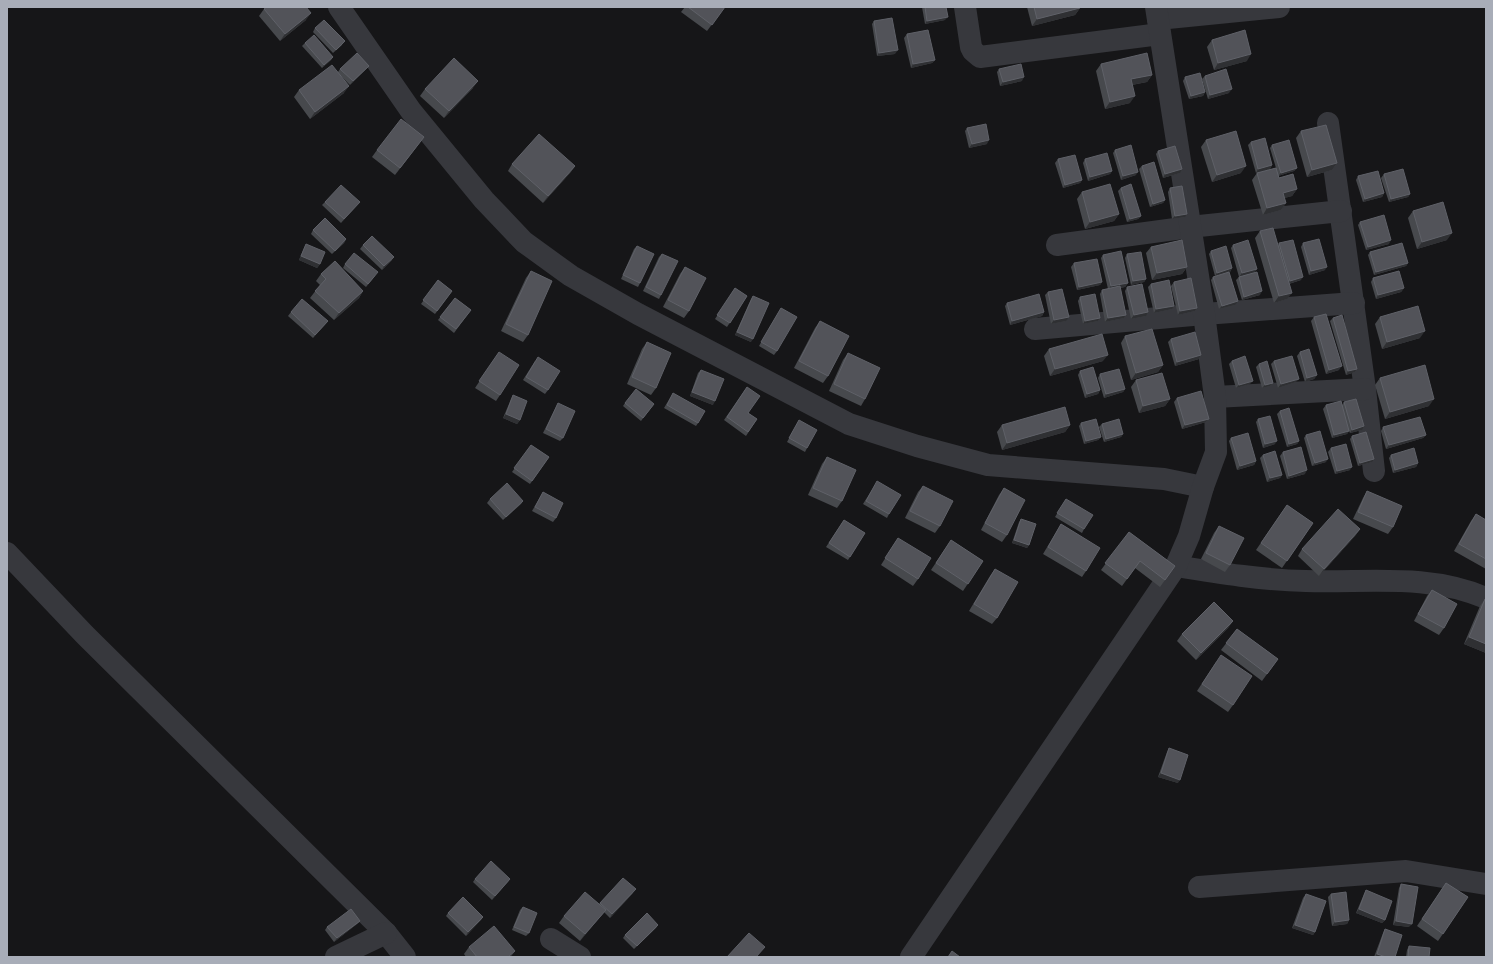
<svg xmlns="http://www.w3.org/2000/svg" width="1493" height="964" viewBox="0 0 1493 964" font-family="Barlow,sans-serif">
  <rect width="100%" height="100%" fill="#161618"/>
  <g fill="none" stroke-linecap="round" stroke-linejoin="round">
    <g stroke="#37383d" stroke-width="22">
      <polyline points="339,7 411,111 484,200 524,242 571,276 638,314 849,424 917,446 988,465 1164,479 1203,487"/>
      <polyline points="965,7 971,47 973,51 980,57 1160,34"/>
      <polyline points="1158,19 1279,7"/>
      <polyline points="1328,123 1365,389 1374,471"/>
      <polyline points="1057,245 1190,227 1341,211"/>
      <polyline points="1035,329 1204,314 1354,303"/>
      <polyline points="1215,397 1365,389"/>
      <polyline points="7,553 85,635 386,933 405,957"/>
      <path d="M1176 566C1219 573 1262 580 1306 581 1367 583 1428 573 1486 598"/>
      <polyline points="1199,887 1406,871 1486,884"/>
      <polyline points="551,939 580,957"/>
      <polyline points="336,957 386,933"/>
      <polyline points="911,957 1176,566 1189,536 1203,487 1216,452 1215,397 1204,314 1156,7"/>
    </g>
  </g>
  <g fill="#47494d">
    <polygon points="685,7 725,7 707,31 681,12"/>
    <polygon points="922,7 946,7 945,20 925,24"/>
    <polygon points="1027,7 1079,7 1080,8 1075,15 1032,26"/>
    <polygon points="264,9 306,20 280,41 259,16"/>
    <polygon points="874,21 895,54 877,56 872,24"/>
    <polygon points="315,28 342,45 333,53 313,32"/>
    <polygon points="907,34 935,60 932,63 911,68 904,38"/>
    <polygon points="1212,40 1247,61 1214,70 1207,47"/>
    <polygon points="305,43 333,57 331,60 322,68 302,46"/>
    <polygon points="1101,64 1152,75 1147,82 1132,85 1130,103 1105,109 1096,71"/>
    <polygon points="369,66 350,85 338,73 344,93 310,119 294,97 299,90 338,72 340,69"/>
    <polygon points="999,69 1022,81 1000,86 997,72"/>
    <polygon points="1205,76 1229,93 1208,99 1202,79"/>
    <polygon points="1185,77 1205,92 1203,96 1189,99 1183,81"/>
    <polygon points="473,88 444,118 420,96 425,89"/>
    <polygon points="967,128 987,144 969,148 965,131"/>
    <polygon points="1301,131 1337,163 1332,170 1307,177 1296,138"/>
    <polygon points="424,137 395,175 372,157 377,150"/>
    <polygon points="1206,140 1241,173 1212,182 1201,147"/>
    <polygon points="1251,142 1272,165 1270,169 1256,173 1248,145"/>
    <polygon points="1272,145 1297,168 1294,171 1278,176 1279,178 1297,189 1292,196 1284,198 1286,203 1281,210 1263,215 1252,180 1257,173 1276,168 1270,148"/>
    <polygon points="1115,150 1136,175 1121,180 1113,153"/>
    <polygon points="1158,151 1180,173 1163,178 1156,154"/>
    <polygon points="1058,159 1082,180 1080,183 1063,188 1055,163"/>
    <polygon points="1085,159 1112,171 1110,174 1088,181 1083,163"/>
    <polygon points="512,164 575,166 570,173 543,203 508,171"/>
    <polygon points="1142,166 1165,200 1163,203 1150,207 1139,169"/>
    <polygon points="1384,174 1410,194 1408,197 1389,202 1381,178"/>
    <polygon points="1358,176 1384,193 1382,197 1363,202 1356,180"/>
    <polygon points="1121,188 1141,216 1138,219 1127,222 1118,191"/>
    <polygon points="1170,188 1185,217 1172,219 1168,192"/>
    <polygon points="1082,192 1119,214 1114,221 1085,229 1077,199"/>
    <polygon points="325,202 357,205 341,223 322,205"/>
    <polygon points="1413,211 1447,240 1417,249 1408,218"/>
    <polygon points="1360,222 1389,244 1366,250 1358,225"/>
    <polygon points="313,230 346,239 344,243 332,254 311,234"/>
    <polygon points="1260,231 1278,245 1279,243 1301,280 1289,284 1287,299 1274,303 1255,238"/>
    <polygon points="1303,243 1325,270 1309,275 1301,247"/>
    <polygon points="306,244 320,264 317,268 299,260 304,248"/>
    <polygon points="363,245 392,260 382,270 360,249"/>
    <polygon points="1233,245 1257,269 1254,273 1260,295 1242,300 1236,280 1239,277 1231,248"/>
    <polygon points="637,246 640,283 638,287 621,279 634,249"/>
    <polygon points="1151,247 1187,267 1182,274 1152,280 1146,253"/>
    <polygon points="1211,251 1232,268 1230,272 1215,276 1209,254"/>
    <polygon points="1370,252 1408,263 1406,266 1374,275 1368,255"/>
    <polygon points="662,254 661,295 659,299 643,291 659,257"/>
    <polygon points="1127,254 1146,279 1144,282 1131,285 1125,258"/>
    <polygon points="1103,255 1128,283 1125,287 1120,288 1126,315 1124,318 1105,322 1100,294 1102,290 1108,289 1101,258"/>
    <polygon points="1074,263 1102,282 1100,285 1077,290 1071,267"/>
    <polygon points="345,264 375,276 366,287 343,268"/>
    <polygon points="685,267 689,311 684,318 663,307 680,274"/>
    <polygon points="531,271 528,335 523,342 501,331 526,278"/>
    <polygon points="321,274 363,291 359,298 334,320 310,298 320,285 316,281"/>
    <polygon points="1213,277 1235,305 1219,309 1211,280"/>
    <polygon points="1373,278 1404,288 1401,292 1376,299 1371,282"/>
    <polygon points="438,280 452,291 435,314 421,304"/>
    <polygon points="1174,282 1197,308 1195,311 1178,315 1171,286"/>
    <polygon points="1151,284 1172,309 1154,313 1148,287"/>
    <polygon points="1127,287 1146,316 1131,319 1125,291"/>
    <polygon points="735,288 747,296 727,327 715,319"/>
    <polygon points="1048,292 1066,321 1051,324 1045,295"/>
    <polygon points="753,296 751,342 735,335 751,299"/>
    <polygon points="1080,297 1100,318 1098,321 1083,324 1078,301"/>
    <polygon points="455,298 471,310 454,333 438,320"/>
    <polygon points="1007,303 1044,312 1042,316 1010,325 1005,306"/>
    <polygon points="781,308 777,351 774,355 759,346"/>
    <polygon points="291,312 328,321 313,338 288,316"/>
    <polygon points="1314,317 1339,370 1326,374 1311,321"/>
    <polygon points="1380,317 1420,338 1382,349 1375,324"/>
    <polygon points="1333,318 1357,369 1355,372 1346,375 1330,321"/>
    <polygon points="820,321 828,376 823,383 794,368 815,328"/>
    <polygon points="1125,336 1163,365 1158,372 1131,380 1121,343"/>
    <polygon points="1171,339 1201,355 1199,359 1175,366 1168,342"/>
    <polygon points="647,342 656,388 651,395 627,384 642,349"/>
    <polygon points="1049,349 1103,361 1050,376 1044,356"/>
    <polygon points="499,352 500,395 496,401 475,388"/>
    <polygon points="1300,352 1317,375 1314,379 1305,382 1297,356"/>
    <polygon points="848,353 865,399 861,406 829,391 843,360"/>
    <polygon points="535,361 548,390 545,394 523,380"/>
    <polygon points="1232,361 1250,384 1236,388 1229,364"/>
    <polygon points="1274,361 1296,382 1278,388 1271,364"/>
    <polygon points="1259,364 1273,383 1270,386 1262,388 1256,367"/>
    <polygon points="701,370 713,405 690,396 698,373"/>
    <polygon points="1080,371 1100,390 1098,394 1085,398 1078,375"/>
    <polygon points="1100,374 1125,389 1123,392 1104,398 1098,378"/>
    <polygon points="1380,378 1429,406 1385,419 1375,385"/>
    <polygon points="1136,380 1170,399 1165,406 1139,413 1131,387"/>
    <polygon points="747,387 748,413 757,419 746,436 724,420"/>
    <polygon points="673,393 698,423 696,426 664,408"/>
    <polygon points="513,395 520,420 517,424 503,418 511,399"/>
    <polygon points="1177,398 1209,419 1206,422 1182,429 1174,402"/>
    <polygon points="1344,402 1362,430 1350,433 1349,431 1347,434 1332,438 1323,409 1326,405 1342,405"/>
    <polygon points="558,403 563,438 560,441 543,433"/>
    <polygon points="625,403 654,404 641,421 623,406"/>
    <polygon points="1280,411 1299,441 1297,444 1287,447 1277,414"/>
    <polygon points="1258,419 1275,444 1263,448 1256,422"/>
    <polygon points="799,420 807,448 805,452 787,442"/>
    <polygon points="1081,423 1101,437 1098,440 1084,444 1079,426"/>
    <polygon points="1102,424 1123,434 1121,437 1104,442 1099,427"/>
    <polygon points="1002,425 1070,425 1065,432 1002,450 997,432"/>
    <polygon points="1383,427 1426,435 1423,438 1386,449 1381,431"/>
    <polygon points="1306,435 1326,462 1312,466 1304,438"/>
    <polygon points="1352,436 1372,462 1358,466 1350,439"/>
    <polygon points="1231,438 1256,461 1254,465 1237,470 1229,441"/>
    <polygon points="531,445 549,457 530,484 512,472"/>
    <polygon points="1331,448 1350,470 1335,474 1328,452"/>
    <polygon points="1283,452 1305,474 1287,479 1280,456"/>
    <polygon points="1263,455 1282,475 1280,478 1267,482 1260,458"/>
    <polygon points="1391,455 1418,463 1416,467 1393,473 1389,458"/>
    <polygon points="827,457 842,501 837,508 808,495 822,464"/>
    <polygon points="875,485 889,514 887,518 863,504"/>
    <polygon points="923,486 940,526 935,533 905,518 918,492"/>
    <polygon points="1004,488 1007,535 1002,542 981,530 999,495"/>
    <polygon points="1367,491 1393,527 1388,534 1353,519 1363,498"/>
    <polygon points="543,492 556,518 553,522 532,511"/>
    <polygon points="490,499 523,501 521,504 503,520 487,503"/>
    <polygon points="1066,499 1084,529 1082,533 1055,517"/>
    <polygon points="1287,505 1313,523 1282,568 1256,550"/>
    <polygon points="1476,514 1486,520 1486,569 1454,551 1471,521"/>
    <polygon points="1021,519 1029,545 1027,548 1012,543 1019,522"/>
    <polygon points="844,520 865,533 848,560 826,547"/>
    <polygon points="1061,524 1086,571 1082,577 1043,554"/>
    <polygon points="1219,526 1230,565 1225,572 1201,559 1214,533"/>
    <polygon points="1360,529 1355,536 1319,576 1298,556 1302,549"/>
    <polygon points="1129,532 1175,566 1160,587 1135,568 1122,586 1101,570"/>
    <polygon points="898,538 918,579 913,586 881,565"/>
    <polygon points="951,540 983,561 963,591 931,570"/>
    <polygon points="995,569 997,618 992,624 969,611 990,576"/>
    <polygon points="1432,590 1444,628 1439,635 1414,621 1427,596"/>
    <polygon points="1485,599 1486,653 1464,644 1480,606"/>
    <polygon points="1233,621 1228,628 1196,660 1177,641 1182,634"/>
    <polygon points="1237,629 1278,659 1262,681 1221,650"/>
    <polygon points="1216,662 1233,705 1228,712 1197,691"/>
    <polygon points="1169,748 1178,783 1158,777 1167,752"/>
    <polygon points="475,879 510,879 492,900 473,882"/>
    <polygon points="1446,883 1468,897 1438,941 1417,926"/>
    <polygon points="1401,884 1409,927 1393,925 1399,888"/>
    <polygon points="1366,890 1385,920 1382,923 1356,913 1364,894"/>
    <polygon points="633,893 610,918 604,912 580,941 559,923 564,916 599,904 600,903"/>
    <polygon points="1306,894 1315,932 1313,935 1292,928 1303,898"/>
    <polygon points="1331,894 1349,920 1347,924 1332,926 1328,897"/>
    <polygon points="523,907 529,933 526,936 512,930 520,910"/>
    <polygon points="448,913 483,917 481,920 466,936 446,916"/>
    <polygon points="360,921 357,924 334,942 325,930 327,927"/>
    <polygon points="658,925 656,928 634,949 623,938 625,935"/>
    <polygon points="1385,929 1395,957 1374,957 1383,933"/>
    <polygon points="1409,946 1429,957 1406,957 1407,950"/>
    <polygon points="469,947 511,957 466,957 464,954"/>
  </g>
  <g fill="#2f3033">
    <polygon points="1080,8 1075,15 1032,26 1037,19"/>
    <polygon points="311,13 306,20 280,41 285,34"/>
    <polygon points="948,17 945,20 925,24 927,21"/>
    <polygon points="345,41 342,45 333,53"/>
    <polygon points="898,50 895,54 877,56 879,53"/>
    <polygon points="1251,54 1247,61 1214,70 1218,63"/>
    <polygon points="333,57 331,60 322,68 324,65"/>
    <polygon points="935,60 932,63 911,68 913,64"/>
    <polygon points="369,66 350,85 353,81"/>
    <polygon points="1152,75 1147,82 1126,86 1131,79"/>
    <polygon points="1024,77 1022,81 1000,86 1003,82"/>
    <polygon points="478,81 473,88 444,118 449,111"/>
    <polygon points="349,86 344,93 310,119 315,112"/>
    <polygon points="1232,89 1229,93 1208,99 1210,95"/>
    <polygon points="1205,92 1203,96 1189,99 1191,96"/>
    <polygon points="1135,96 1130,103 1105,109 1110,102"/>
    <polygon points="989,140 987,144 969,148 972,144"/>
    <polygon points="1337,163 1332,170 1307,177 1312,170"/>
    <polygon points="1272,165 1270,169 1256,173 1258,169"/>
    <polygon points="575,166 570,173 543,203 548,196"/>
    <polygon points="1246,166 1241,173 1212,182 1217,175"/>
    <polygon points="1297,168 1294,171 1278,176 1281,173"/>
    <polygon points="1182,169 1180,173 1163,178 1165,174"/>
    <polygon points="1112,171 1110,174 1088,181 1090,177"/>
    <polygon points="1138,172 1136,175 1121,180 1123,176"/>
    <polygon points="1082,180 1080,183 1063,188 1065,185"/>
    <polygon points="1297,189 1292,196 1278,200 1283,193"/>
    <polygon points="1384,193 1382,197 1363,202 1365,199"/>
    <polygon points="1410,194 1408,197 1389,202 1391,199"/>
    <polygon points="1165,200 1163,203 1150,207 1153,204"/>
    <polygon points="1286,203 1281,210 1263,215 1267,208"/>
    <polygon points="1119,214 1114,221 1085,229 1090,222"/>
    <polygon points="1187,214 1185,217 1172,219 1175,216"/>
    <polygon points="1141,216 1138,219 1127,222 1130,219"/>
    <polygon points="1452,233 1447,240 1417,249 1422,242"/>
    <polygon points="346,239 344,243 332,254 335,251"/>
    <polygon points="1391,240 1389,244 1366,250 1368,247"/>
    <polygon points="301,256 320,264 317,268 299,260"/>
    <polygon points="394,257 392,260 382,270 384,266"/>
    <polygon points="1408,263 1406,266 1374,275 1376,272"/>
    <polygon points="1187,267 1182,274 1152,280 1157,273"/>
    <polygon points="1327,267 1325,270 1309,275 1311,271"/>
    <polygon points="1232,268 1230,272 1215,276 1217,273"/>
    <polygon points="1257,269 1254,273 1239,277 1242,273"/>
    <polygon points="1303,277 1301,280 1288,284 1290,281"/>
    <polygon points="1146,279 1144,282 1131,285 1133,281"/>
    <polygon points="1102,282 1100,285 1077,290 1079,287"/>
    <polygon points="1128,283 1125,287 1108,290 1111,286"/>
    <polygon points="1404,288 1401,292 1376,299 1378,295"/>
    <polygon points="363,291 359,298 334,320 339,313"/>
    <polygon points="1262,291 1260,295 1242,300 1244,297"/>
    <polygon points="1292,293 1287,299 1274,303 1279,296"/>
    <polygon points="1238,301 1235,305 1219,309 1222,306"/>
    <polygon points="1174,306 1172,309 1154,313 1156,309"/>
    <polygon points="1197,308 1195,311 1178,315 1180,311"/>
    <polygon points="1044,312 1042,316 1010,325 1012,321"/>
    <polygon points="1148,312 1146,316 1131,319 1134,315"/>
    <polygon points="1126,315 1124,318 1105,322 1108,318"/>
    <polygon points="1069,317 1066,321 1051,324 1054,320"/>
    <polygon points="1100,318 1098,321 1083,324 1085,321"/>
    <polygon points="1425,331 1420,338 1382,349 1387,342"/>
    <polygon points="737,332 753,339 751,342 735,335"/>
    <polygon points="1108,355 1103,361 1050,376 1055,369"/>
    <polygon points="1201,355 1199,359 1175,366 1177,362"/>
    <polygon points="1163,365 1158,372 1131,380 1136,373"/>
    <polygon points="1342,366 1339,370 1326,374 1329,370"/>
    <polygon points="1357,369 1355,372 1346,375 1348,371"/>
    <polygon points="1317,375 1314,379 1305,382 1307,378"/>
    <polygon points="1299,379 1296,382 1278,388 1281,384"/>
    <polygon points="1253,381 1250,384 1236,388 1239,385"/>
    <polygon points="1273,383 1270,386 1262,388 1265,385"/>
    <polygon points="1125,389 1123,392 1104,398 1106,394"/>
    <polygon points="1100,390 1098,394 1085,398 1087,394"/>
    <polygon points="692,392 715,401 713,405 690,396"/>
    <polygon points="1170,399 1165,406 1139,413 1143,406"/>
    <polygon points="1434,399 1429,406 1385,419 1390,412"/>
    <polygon points="506,414 520,420 517,424 503,418"/>
    <polygon points="1209,419 1206,422 1182,429 1185,425"/>
    <polygon points="1070,425 1065,432 1002,450 1007,443"/>
    <polygon points="1364,426 1362,430 1350,433 1352,430"/>
    <polygon points="1349,431 1347,434 1332,438 1334,435"/>
    <polygon points="1123,434 1121,437 1104,442 1106,439"/>
    <polygon points="1426,435 1423,438 1386,449 1389,445"/>
    <polygon points="1101,437 1098,440 1084,444 1086,441"/>
    <polygon points="1277,441 1275,444 1263,448 1265,444"/>
    <polygon points="1299,441 1297,444 1287,447 1289,444"/>
    <polygon points="1328,459 1326,462 1312,466 1315,463"/>
    <polygon points="1374,459 1372,462 1358,466 1360,463"/>
    <polygon points="1256,461 1254,465 1237,470 1240,466"/>
    <polygon points="1418,463 1416,467 1393,473 1395,470"/>
    <polygon points="1352,467 1350,470 1335,474 1337,471"/>
    <polygon points="1307,470 1305,474 1287,479 1289,476"/>
    <polygon points="1282,475 1280,478 1267,482 1270,478"/>
    <polygon points="523,501 521,504 503,520 506,517"/>
    <polygon points="1360,529 1355,536 1319,576 1324,569"/>
    <polygon points="1014,540 1029,545 1027,548 1012,543"/>
    <polygon points="1233,621 1228,628 1196,660 1201,653"/>
    <polygon points="1469,637 1486,644 1486,653 1464,644"/>
    <polygon points="1161,773 1180,780 1178,783 1158,777"/>
    <polygon points="510,879 508,882 492,900 495,896"/>
    <polygon points="636,889 633,893 610,918 612,914"/>
    <polygon points="1359,909 1385,920 1382,923 1356,913"/>
    <polygon points="606,910 601,916 580,941 585,934"/>
    <polygon points="483,917 481,920 466,936 468,932"/>
    <polygon points="1349,920 1347,924 1332,926 1335,922"/>
    <polygon points="360,921 357,924 334,942 337,938"/>
    <polygon points="1396,921 1412,924 1409,927 1393,925"/>
    <polygon points="658,925 656,928 634,949"/>
    <polygon points="1295,925 1315,932 1313,935 1292,928"/>
    <polygon points="515,951 511,957 508,957"/>
    <polygon points="1377,954 1386,957 1375,957"/>
  </g>
  <g fill="#525359" stroke="#5f6168">
    <polygon points="267,7 306,7 311,13 285,34 264,9"/>
    <polygon points="688,7 725,7 712,25"/>
    <polygon points="925,7 946,7 948,17 927,21"/>
    <polygon points="1034,7 1079,7 1080,8 1037,19"/>
    <polygon points="892,18 898,50 879,53 874,21"/>
    <polygon points="324,20 345,41 336,50 315,28"/>
    <polygon points="928,30 935,60 913,64 907,34"/>
    <polygon points="1245,30 1251,54 1218,63 1212,40"/>
    <polygon points="314,35 333,57 324,65 305,43"/>
    <polygon points="357,53 369,66 353,81 340,69"/>
    <polygon points="1147,53 1152,75 1131,79 1135,96 1110,102 1101,64"/>
    <polygon points="454,58 478,81 449,111 425,89"/>
    <polygon points="1021,64 1024,77 1003,82 999,69"/>
    <polygon points="332,65 349,86 315,112 299,90"/>
    <polygon points="1226,69 1232,89 1210,95 1205,76"/>
    <polygon points="1200,73 1205,92 1191,96 1185,77"/>
    <polygon points="401,119 424,137 400,168 377,150"/>
    <polygon points="986,124 989,140 972,144 967,128"/>
    <polygon points="1326,125 1337,163 1312,170 1301,131"/>
    <polygon points="1236,131 1246,166 1217,175 1206,140"/>
    <polygon points="539,134 575,166 548,196 512,164"/>
    <polygon points="1265,138 1272,165 1258,169 1251,142"/>
    <polygon points="1289,140 1297,168 1281,173 1272,145"/>
    <polygon points="1131,145 1138,172 1123,176 1115,150"/>
    <polygon points="1175,146 1182,169 1165,174 1158,151"/>
    <polygon points="1107,153 1112,171 1090,177 1085,159"/>
    <polygon points="1075,155 1082,180 1065,185 1058,159"/>
    <polygon points="1154,162 1165,200 1153,204 1142,166"/>
    <polygon points="1276,168 1279,178 1293,174 1297,189 1283,193 1286,203 1267,208 1257,173"/>
    <polygon points="1403,169 1410,194 1391,199 1384,174"/>
    <polygon points="1378,171 1384,193 1365,199 1358,176"/>
    <polygon points="1110,184 1119,214 1090,222 1082,192"/>
    <polygon points="1131,184 1141,216 1130,219 1121,188"/>
    <polygon points="341,185 360,202 344,219 325,202"/>
    <polygon points="1182,186 1187,214 1175,216 1170,188"/>
    <polygon points="1443,202 1452,233 1422,242 1413,211"/>
    <polygon points="1384,215 1391,240 1368,247 1360,222"/>
    <polygon points="325,218 346,239 335,251 313,230"/>
    <polygon points="1273,228 1292,293 1279,296 1260,231"/>
    <polygon points="372,236 394,257 384,266 363,245"/>
    <polygon points="1319,239 1327,267 1311,271 1303,243"/>
    <polygon points="1182,240 1187,267 1157,273 1151,247"/>
    <polygon points="1248,240 1257,269 1242,273 1233,245"/>
    <polygon points="1293,240 1303,277 1290,281 1279,243"/>
    <polygon points="1402,243 1408,263 1376,272 1370,252"/>
    <polygon points="306,244 325,252 320,264 301,256"/>
    <polygon points="637,246 654,254 640,283 623,275"/>
    <polygon points="1226,246 1232,268 1217,273 1211,251"/>
    <polygon points="1121,251 1128,283 1111,286 1103,255"/>
    <polygon points="1141,252 1146,279 1133,281 1127,254"/>
    <polygon points="354,253 378,272 368,284 345,264"/>
    <polygon points="662,254 678,261 661,295 646,287"/>
    <polygon points="1097,259 1102,282 1079,287 1074,263"/>
    <polygon points="335,261 363,291 339,313 315,291 326,279 321,274"/>
    <polygon points="685,267 706,278 689,311 668,300"/>
    <polygon points="531,271 552,281 528,335 506,324"/>
    <polygon points="1399,271 1404,288 1378,295 1373,278"/>
    <polygon points="1229,272 1238,301 1222,306 1213,277"/>
    <polygon points="1257,272 1262,291 1244,297 1239,277"/>
    <polygon points="1191,278 1197,308 1180,311 1174,282"/>
    <polygon points="438,280 452,291 437,311 423,300"/>
    <polygon points="1169,280 1174,306 1156,309 1151,284"/>
    <polygon points="1142,284 1148,312 1134,315 1127,287"/>
    <polygon points="1120,286 1126,315 1108,318 1102,290"/>
    <polygon points="735,288 747,296 730,323 717,315"/>
    <polygon points="1062,289 1069,317 1054,320 1048,292"/>
    <polygon points="1039,294 1044,312 1012,321 1007,303"/>
    <polygon points="1095,294 1100,318 1085,321 1080,297"/>
    <polygon points="753,296 769,303 753,339 737,332"/>
    <polygon points="455,298 471,310 456,329 440,317"/>
    <polygon points="302,299 328,321 315,335 291,312"/>
    <polygon points="1418,306 1425,331 1387,342 1380,317"/>
    <polygon points="781,308 797,317 777,351 761,342"/>
    <polygon points="1326,314 1342,366 1329,370 1314,317"/>
    <polygon points="1342,315 1357,369 1348,371 1333,318"/>
    <polygon points="820,321 849,336 828,376 799,361"/>
    <polygon points="1152,329 1163,365 1136,373 1125,336"/>
    <polygon points="1195,332 1201,355 1177,362 1171,339"/>
    <polygon points="1102,334 1108,355 1055,369 1049,349"/>
    <polygon points="647,342 671,353 656,388 632,377"/>
    <polygon points="1309,349 1317,375 1307,378 1300,352"/>
    <polygon points="499,352 519,365 500,395 479,381"/>
    <polygon points="848,353 880,368 865,399 834,384"/>
    <polygon points="1245,356 1253,381 1239,385 1232,361"/>
    <polygon points="1292,356 1299,379 1281,384 1274,361"/>
    <polygon points="538,357 560,371 548,390 526,377"/>
    <polygon points="1267,361 1273,383 1265,385 1259,364"/>
    <polygon points="1425,365 1434,399 1390,412 1380,378"/>
    <polygon points="1093,367 1100,390 1087,394 1080,371"/>
    <polygon points="1119,369 1125,389 1106,394 1100,374"/>
    <polygon points="701,370 724,379 715,401 692,392"/>
    <polygon points="1162,373 1170,399 1143,406 1136,380"/>
    <polygon points="747,387 760,396 748,413 757,419 748,432 727,417"/>
    <polygon points="636,389 654,404 643,418 625,403"/>
    <polygon points="1201,391 1209,419 1185,425 1177,398"/>
    <polygon points="673,393 705,411 698,423 667,405"/>
    <polygon points="513,395 527,401 520,420 506,414"/>
    <polygon points="1356,399 1364,426 1352,430 1344,402"/>
    <polygon points="1341,401 1349,431 1334,435 1326,405"/>
    <polygon points="558,403 575,411 563,438 546,429"/>
    <polygon points="1065,407 1070,425 1007,443 1002,425"/>
    <polygon points="1289,408 1299,441 1289,444 1280,411"/>
    <polygon points="1270,416 1277,441 1265,444 1258,419"/>
    <polygon points="1420,417 1426,435 1389,445 1383,427"/>
    <polygon points="1096,419 1101,437 1086,441 1081,423"/>
    <polygon points="1119,419 1123,434 1106,439 1102,424"/>
    <polygon points="799,420 817,430 807,448 789,438"/>
    <polygon points="1320,431 1328,459 1315,463 1306,435"/>
    <polygon points="1366,432 1374,459 1360,463 1352,436"/>
    <polygon points="1248,433 1256,461 1240,466 1231,438"/>
    <polygon points="1346,444 1352,467 1337,471 1331,448"/>
    <polygon points="531,445 549,457 532,481 514,468"/>
    <polygon points="1301,447 1307,470 1289,476 1283,452"/>
    <polygon points="1414,448 1418,463 1395,470 1391,455"/>
    <polygon points="1275,451 1282,475 1270,478 1263,455"/>
    <polygon points="827,457 856,470 842,501 813,488"/>
    <polygon points="877,481 901,495 889,514 866,501"/>
    <polygon points="507,483 523,501 506,517 490,499"/>
    <polygon points="923,486 953,501 940,526 910,511"/>
    <polygon points="1004,488 1025,500 1007,535 985,523"/>
    <polygon points="1367,491 1402,506 1393,527 1358,512"/>
    <polygon points="543,492 563,503 556,518 535,507"/>
    <polygon points="1066,499 1093,515 1084,529 1057,513"/>
    <polygon points="1287,505 1313,523 1287,561 1261,543"/>
    <polygon points="1338,509 1360,529 1324,569 1302,549"/>
    <polygon points="1476,514 1486,520 1486,559 1459,544"/>
    <polygon points="1021,519 1036,524 1029,545 1014,540"/>
    <polygon points="844,520 865,533 850,557 829,543"/>
    <polygon points="1061,524 1100,548 1086,571 1048,547"/>
    <polygon points="1219,526 1244,538 1230,565 1206,553"/>
    <polygon points="1129,532 1175,566 1165,580 1140,561 1127,579 1105,563"/>
    <polygon points="898,538 931,558 918,579 885,558"/>
    <polygon points="951,540 983,561 968,584 936,563"/>
    <polygon points="995,569 1018,582 997,618 974,604"/>
    <polygon points="1432,590 1457,604 1444,628 1418,614"/>
    <polygon points="1485,599 1486,600 1486,644 1469,637"/>
    <polygon points="1214,602 1233,621 1201,653 1182,634"/>
    <polygon points="1237,629 1278,659 1267,674 1226,643"/>
    <polygon points="1221,655 1252,676 1233,705 1202,684"/>
    <polygon points="1169,748 1188,755 1180,780 1161,773"/>
    <polygon points="491,861 510,879 495,896 475,879"/>
    <polygon points="623,878 636,889 612,914 600,903"/>
    <polygon points="1446,883 1468,897 1443,934 1422,919"/>
    <polygon points="1401,884 1418,887 1412,924 1396,921"/>
    <polygon points="1366,890 1392,901 1385,920 1359,909"/>
    <polygon points="585,892 606,910 585,934 564,916"/>
    <polygon points="1346,892 1349,920 1335,922 1331,894"/>
    <polygon points="1306,894 1326,901 1315,932 1295,925"/>
    <polygon points="463,897 483,917 468,932 448,913"/>
    <polygon points="523,907 537,913 529,933 514,927"/>
    <polygon points="351,909 360,921 337,938 327,927"/>
    <polygon points="647,913 658,925 637,946 625,935"/>
    <polygon points="494,926 515,951 508,957 477,957 469,947"/>
    <polygon points="1385,929 1402,935 1395,957 1386,957 1377,954"/>
    <polygon points="749,933 765,947 756,957 727,957"/>
    <polygon points="1409,946 1430,948 1429,957 1408,957"/>
    <polygon points="952,951 960,957 948,957"/>
  </g>
  <rect width="1493" height="964" fill="none" stroke="#a8adb8" stroke-width="16"/>
</svg>
